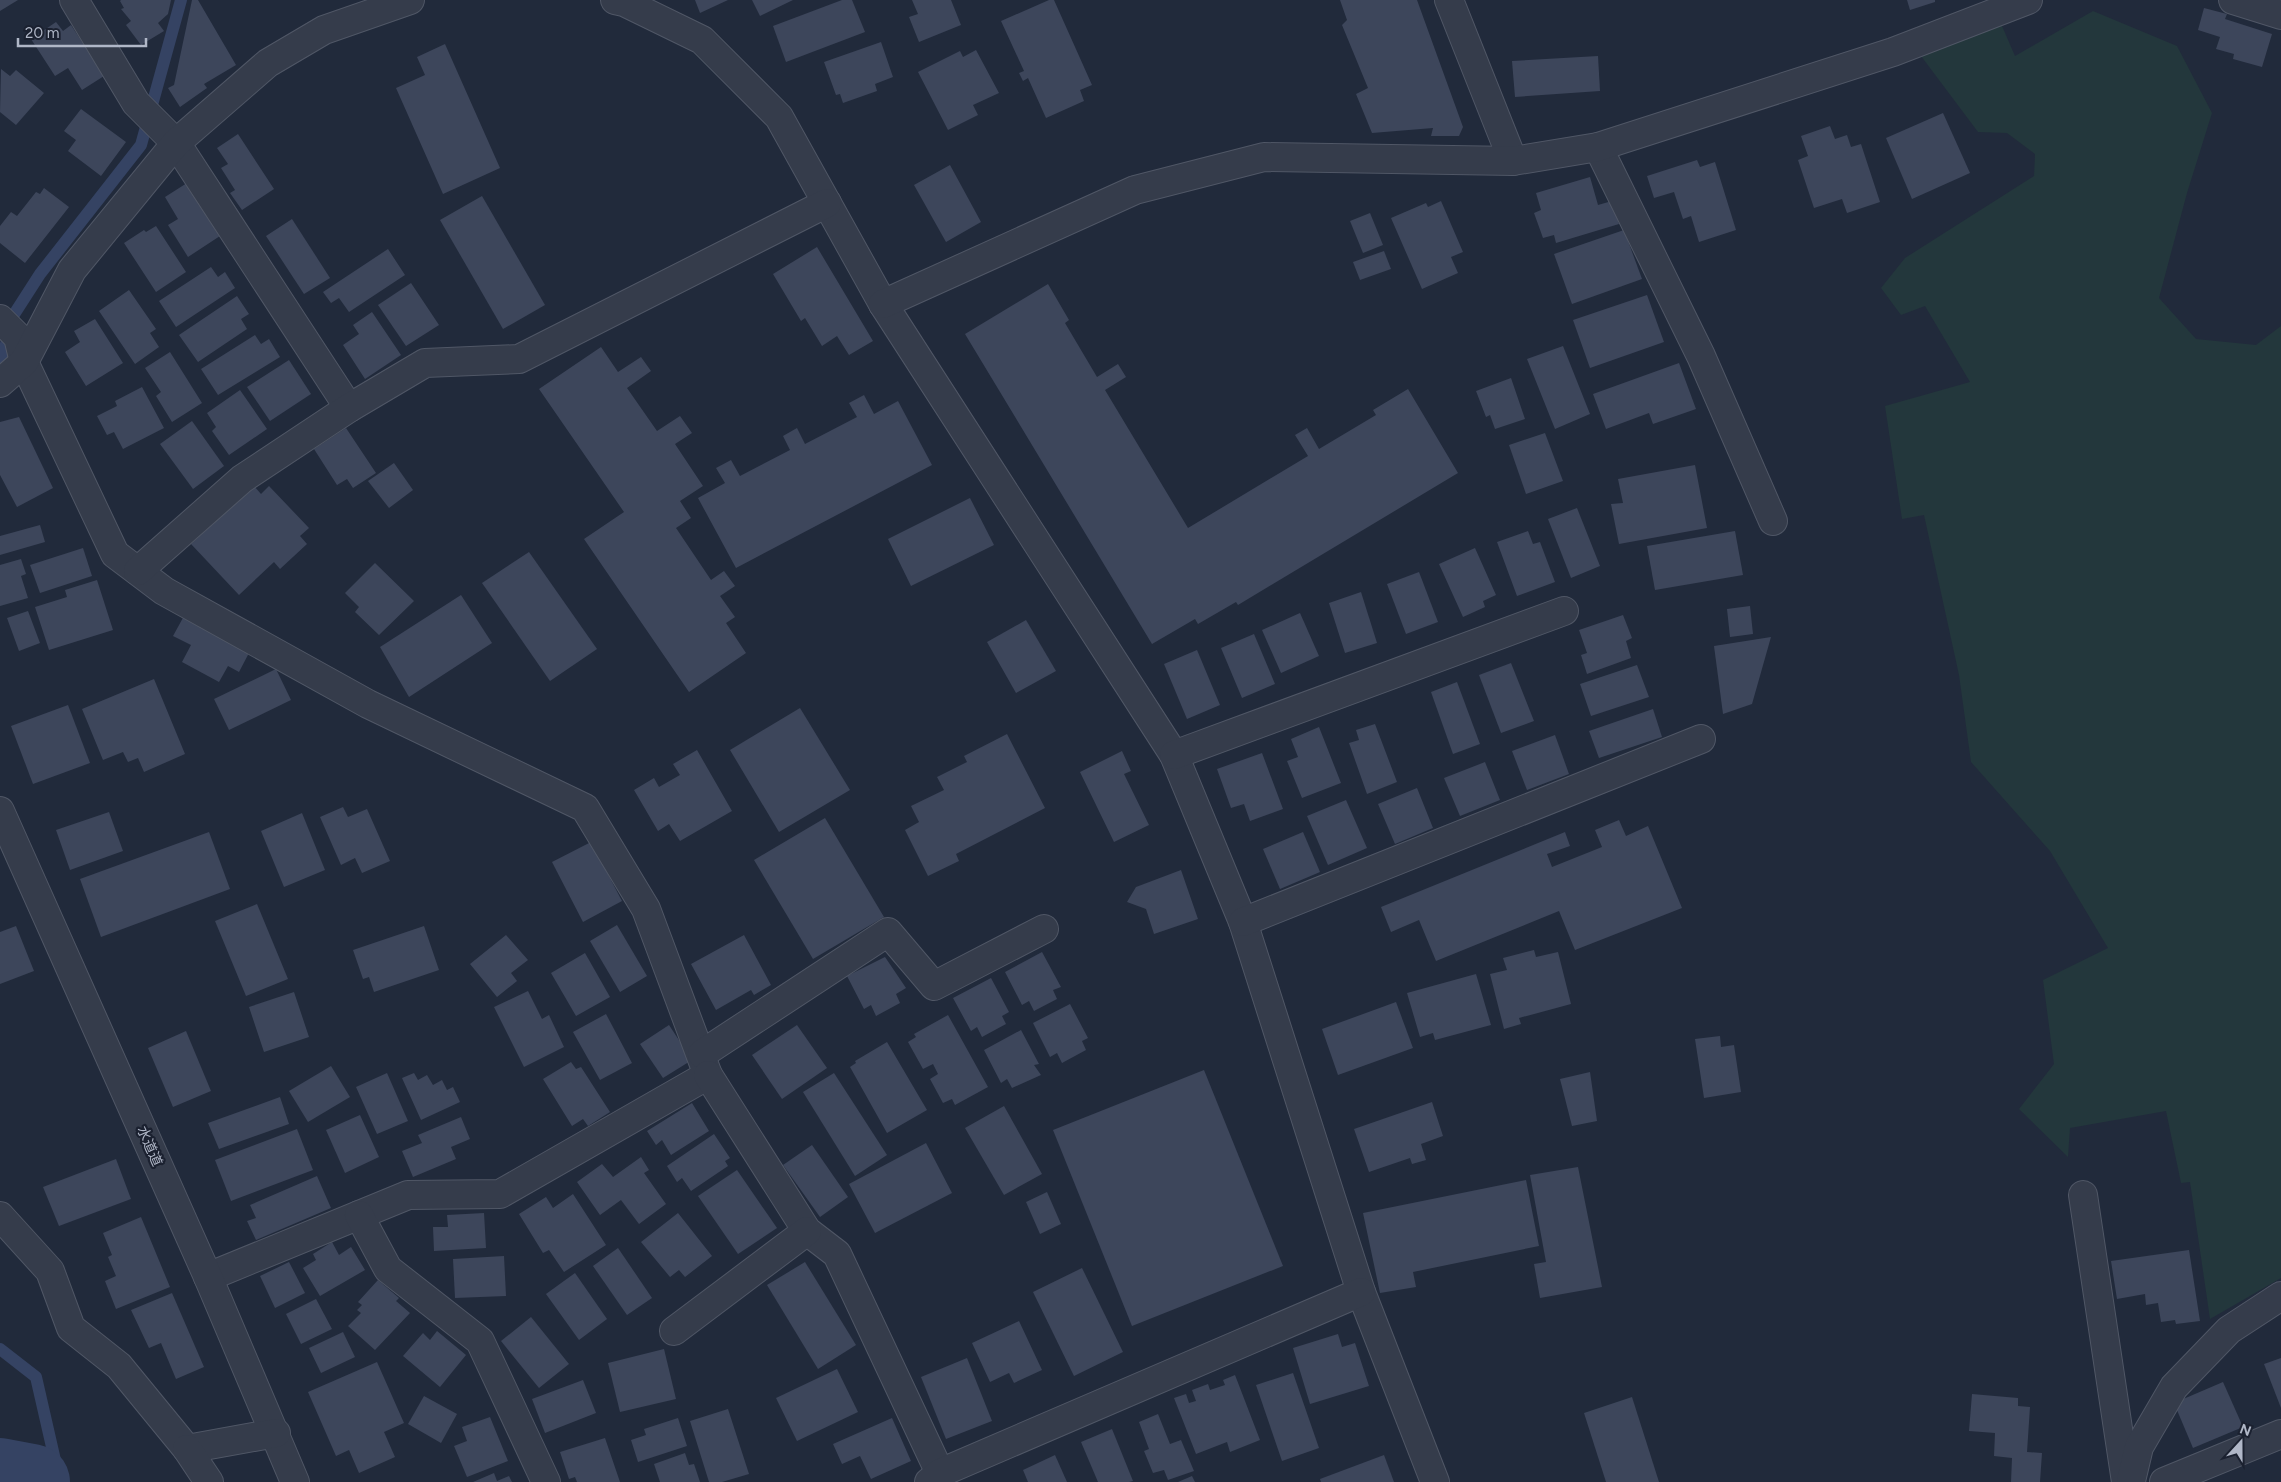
<svg xmlns="http://www.w3.org/2000/svg" width="2281" height="1482" viewBox="0 0 2281 1482" font-family="Figtree,'Noto Sans JP',sans-serif">
  <rect width="100%" height="100%" fill="#212a3b"/>
  <polygon fill="#23373c" points="2093,11 2177,46 2212,113 2187,193 2159,298 2196,339 2256,345 2281,326 2281,1278 2210,1319 2190,1182 2181,1183 2166,1111 2070,1128 2068,1157 2019,1109 2054,1064 2043,980 2108,948 2050,851 1971,762 1959,675 1924,515 1902,519 1885,406 1970,382 1925,306 1901,315 1881,288 1905,258 2034,176 2035,154 2007,133 1978,132 1921,56 1999,19 2015,56"/>
  <g fill="none" stroke-linecap="round" stroke-linejoin="round">
    <g stroke="#354363" stroke-width="12">
      <polyline points="0,368 13,316 40,274 141,145 181,0"/>
      <polyline points="0,1349 36,1377 60,1482"/>
    </g>
    <polyline stroke="#354363" stroke-width="76" points="0,1476 32,1482"/>
  </g>
  <g fill="#3d465b">
    <polygon points="0,0 18,0 0,11"/>
    <polygon points="121,0 171,0 168,14 158,23 164,31 141,45 126,25 131,21 121,9 124,8 120,1"/>
    <polygon points="192,0 198,0 236,65 204,84 207,88 180,107 168,88 174,85"/>
    <polygon points="695,0 728,0 700,13"/>
    <polygon points="752,0 793,0 760,16"/>
    <polygon points="842,0 852,0 865,32 786,62 773,26"/>
    <polygon points="912,0 951,0 961,25 919,42 909,17 918,14"/>
    <polygon points="1049,0 1054,0 1092,85 1080,90 1084,101 1046,118 1028,78 1023,81 1019,73 1024,71 1001,21"/>
    <polygon points="1340,0 1417,0 1463,127 1459,136 1431,136 1433,128 1372,133 1356,94 1368,88 1342,25 1347,20"/>
    <polygon points="1907,0 1935,0 1935,2 1910,10"/>
    <polygon points="2204,8 2227,14 2225,19 2272,34 2262,67 2233,59 2234,54 2216,49 2220,37 2198,30"/>
    <polygon points="56,22 63,31 71,25 104,76 82,90 68,68 55,76 31,39"/>
    <polygon points="881,42 893,77 875,84 877,91 843,103 840,94 836,95 824,62"/>
    <polygon points="445,44 500,168 443,194 396,88 425,75 417,57"/>
    <polygon points="976,50 999,93 973,105 978,115 948,130 918,72 960,51 963,57"/>
    <polygon points="1598,56 1600,91 1515,97 1512,61"/>
    <polygon points="1,69 10,76 16,70 44,93 16,125 0,112"/>
    <polygon points="81,109 126,142 101,176 68,151 76,140 64,131"/>
    <polygon points="1943,113 1970,173 1912,199 1886,138"/>
    <polygon points="1830,126 1835,139 1847,135 1851,147 1861,144 1880,202 1847,213 1842,199 1814,208 1798,160 1808,156 1801,136"/>
    <polygon points="238,134 274,189 242,210 230,193 235,190 221,168 228,164 217,148"/>
    <polygon points="1697,160 1700,167 1715,162 1736,230 1699,242 1691,216 1683,219 1674,192 1654,198 1647,176"/>
    <polygon points="950,165 981,222 946,242 914,185"/>
    <polygon points="1590,177 1598,205 1612,201 1619,224 1556,243 1554,235 1543,238 1534,213 1541,210 1536,193"/>
    <polygon points="187,183 220,236 188,257 168,225 178,219 165,197"/>
    <polygon points="44,188 69,207 25,263 0,243 0,226 11,212 17,216 36,192 40,194"/>
    <polygon points="482,196 545,305 503,329 440,220"/>
    <polygon points="1441,201 1463,252 1451,257 1458,273 1422,289 1391,218 1426,203 1428,207"/>
    <polygon points="1370,213 1383,245 1363,253 1350,221"/>
    <polygon points="292,219 330,278 304,294 266,236"/>
    <polygon points="156,226 186,272 156,292 124,243 144,230 146,232"/>
    <polygon points="1624,230 1642,279 1572,304 1554,254"/>
    <polygon points="817,247 873,341 849,355 837,336 822,346 805,318 801,321 773,274"/>
    <polygon points="388,249 405,275 349,312 339,298 331,303 323,292"/>
    <polygon points="1384,251 1391,269 1360,280 1353,262"/>
    <polygon points="211,267 218,277 225,272 235,288 176,327 159,301"/>
    <polygon points="411,283 439,325 406,346 378,305"/>
    <polygon points="1048,284 1069,320 1065,323 1097,377 1118,364 1126,377 1105,390 1188,528 1308,456 1295,435 1307,428 1319,449 1376,415 1373,410 1408,389 1458,473 1238,605 1236,602 1198,624 1195,619 1152,644 965,334"/>
    <polygon points="129,290 156,329 150,333 159,347 135,364 99,311"/>
    <polygon points="1647,295 1664,342 1590,368 1573,320"/>
    <polygon points="237,296 249,314 241,319 247,329 198,362 179,335"/>
    <polygon points="372,312 401,355 365,379 343,345 359,334 353,325"/>
    <polygon points="95,319 123,363 86,386 65,352 80,342 74,331"/>
    <polygon points="255,335 261,344 269,339 280,357 218,395 201,369"/>
    <polygon points="1563,346 1590,414 1555,429 1527,359"/>
    <polygon points="601,347 618,372 641,357 651,371 627,388 657,431 680,416 692,433 675,444 703,486 680,501 691,518 676,528 711,580 724,571 735,586 720,596 735,617 726,623 746,653 689,692 584,539 624,512 539,389"/>
    <polygon points="170,352 202,403 172,422 156,396 161,392 145,368"/>
    <polygon points="289,360 311,394 270,421 247,387"/>
    <polygon points="1679,363 1696,409 1653,424 1649,413 1606,429 1593,394"/>
    <polygon points="1511,378 1525,419 1495,429 1490,415 1486,417 1476,391"/>
    <polygon points="142,387 164,428 123,449 114,432 107,435 97,416 117,406 115,401"/>
    <polygon points="240,390 267,429 229,455 212,431 216,427 207,413"/>
    <polygon points="864,395 874,414 898,401 932,465 736,568 698,498 725,483 716,468 731,460 740,476 790,450 783,436 797,428 805,444 857,417 849,403"/>
    <polygon points="19,417 53,488 17,507 0,475 0,422"/>
    <polygon points="192,421 224,466 193,489 160,444"/>
    <polygon points="346,428 376,473 353,488 347,479 337,485 314,449"/>
    <polygon points="1545,433 1563,481 1526,494 1509,445"/>
    <polygon points="394,463 413,490 389,508 368,481"/>
    <polygon points="1695,465 1707,528 1619,544 1611,504 1623,503 1618,479"/>
    <polygon points="254,486 261,494 269,486 309,528 300,536 307,544 280,569 274,562 239,595 191,544"/>
    <polygon points="970,498 994,545 911,586 888,539"/>
    <polygon points="1577,508 1600,566 1571,578 1548,519"/>
    <polygon points="40,525 45,542 0,555 0,536"/>
    <polygon points="1528,531 1533,544 1540,542 1555,582 1517,596 1497,542"/>
    <polygon points="1735,531 1743,575 1655,590 1647,546"/>
    <polygon points="83,548 92,576 40,593 30,565"/>
    <polygon points="1475,548 1496,595 1483,601 1485,607 1463,617 1439,564"/>
    <polygon points="529,552 597,649 550,681 482,583"/>
    <polygon points="21,559 26,574 21,576 28,598 0,606 0,565"/>
    <polygon points="375,563 414,601 379,635 355,612 359,607 345,593"/>
    <polygon points="1419,572 1438,622 1406,634 1387,584"/>
    <polygon points="97,580 113,630 49,650 35,607 67,597 65,590"/>
    <polygon points="1361,592 1377,643 1345,653 1329,603"/>
    <polygon points="461,595 492,643 409,697 380,647"/>
    <polygon points="1750,606 1753,634 1730,637 1727,609"/>
    <polygon points="28,611 40,643 19,651 7,618"/>
    <polygon points="1300,613 1319,656 1281,673 1262,630"/>
    <polygon points="1623,615 1632,638 1626,641 1631,658 1587,674 1581,655 1587,653 1579,630"/>
    <polygon points="184,616 250,651 239,672 228,666 219,682 182,662 191,645 173,636"/>
    <polygon points="1026,620 1056,671 1016,693 987,642"/>
    <polygon points="1254,634 1275,684 1242,698 1221,648"/>
    <polygon points="1771,637 1752,704 1723,714 1714,646"/>
    <polygon points="1197,650 1220,705 1187,719 1164,664"/>
    <polygon points="1511,663 1534,721 1501,733 1479,675"/>
    <polygon points="1637,665 1649,697 1591,716 1580,684"/>
    <polygon points="276,669 291,700 229,730 214,699"/>
    <polygon points="154,679 185,754 144,772 138,758 128,762 123,752 103,760 82,709"/>
    <polygon points="1457,682 1480,744 1453,754 1431,692"/>
    <polygon points="68,705 90,763 33,784 11,726"/>
    <polygon points="800,708 850,790 779,832 730,750"/>
    <polygon points="1653,709 1662,737 1599,758 1589,731"/>
    <polygon points="1375,724 1397,782 1367,794 1349,743 1359,740 1356,730"/>
    <polygon points="1319,727 1341,783 1302,798 1287,761 1298,757 1291,739"/>
    <polygon points="1007,734 1045,808 956,854 959,861 928,876 905,830 919,822 911,806 944,790 937,777 967,762 964,756"/>
    <polygon points="1555,735 1569,774 1527,790 1512,751"/>
    <polygon points="697,750 732,811 680,841 669,824 658,831 634,790 654,778 659,787 680,775 673,764"/>
    <polygon points="1122,751 1131,771 1124,774 1149,825 1114,842 1080,772"/>
    <polygon points="1262,753 1283,809 1250,821 1244,804 1231,808 1217,769"/>
    <polygon points="1485,762 1500,800 1460,816 1444,778"/>
    <polygon points="1417,788 1433,828 1395,844 1378,804"/>
    <polygon points="1346,800 1367,848 1328,865 1307,816"/>
    <polygon points="343,807 348,817 367,809 390,861 362,873 355,858 341,865 320,817"/>
    <polygon points="109,812 123,851 70,870 56,830"/>
    <polygon points="302,813 325,870 284,887 261,831"/>
    <polygon points="825,818 884,917 813,959 754,860"/>
    <polygon points="1619,820 1626,836 1648,826 1682,908 1575,950 1559,911 1436,961 1419,920 1391,932 1381,907 1565,832 1570,846 1547,854 1552,867 1602,847 1595,830"/>
    <polygon points="209,832 230,889 101,937 80,879"/>
    <polygon points="1303,832 1320,872 1280,889 1263,849"/>
    <polygon points="591,842 622,901 583,922 552,862"/>
    <polygon points="1181,870 1198,919 1154,934 1146,909 1127,902 1136,887"/>
    <polygon points="257,904 288,979 246,996 215,921"/>
    <polygon points="617,925 647,976 620,992 590,941"/>
    <polygon points="16,926 34,971 0,984 0,932"/>
    <polygon points="424,926 439,970 374,992 369,977 363,979 353,950"/>
    <polygon points="506,935 528,960 511,973 517,981 497,997 470,964"/>
    <polygon points="744,935 771,985 754,995 751,990 716,1010 691,964"/>
    <polygon points="1534,950 1536,957 1558,952 1571,1004 1519,1018 1521,1024 1504,1029 1490,974 1507,970 1503,958"/>
    <polygon points="1042,952 1061,987 1053,990 1057,999 1034,1011 1029,1001 1022,1005 1005,972"/>
    <polygon points="585,953 610,997 576,1016 551,973"/>
    <polygon points="885,957 906,988 896,994 900,1003 876,1016 871,1005 864,1009 847,976"/>
    <polygon points="1476,974 1491,1025 1435,1040 1433,1033 1420,1037 1407,993"/>
    <polygon points="991,978 1009,1012 1002,1016 1006,1024 982,1037 977,1027 971,1031 953,998"/>
    <polygon points="528,991 542,1019 549,1015 564,1047 524,1067 494,1007"/>
    <polygon points="294,992 309,1037 264,1052 249,1007"/>
    <polygon points="1396,1002 1413,1048 1338,1075 1322,1029"/>
    <polygon points="1070,1004 1088,1038 1082,1041 1086,1050 1062,1063 1057,1053 1050,1057 1033,1023"/>
    <polygon points="606,1014 632,1063 600,1080 573,1032"/>
    <polygon points="948,1015 988,1087 955,1105 952,1099 943,1103 930,1079 938,1074 933,1064 923,1069 908,1042 916,1037 914,1034"/>
    <polygon points="669,1025 692,1060 663,1078 640,1044"/>
    <polygon points="797,1025 827,1068 782,1099 752,1055"/>
    <polygon points="1021,1030 1039,1064 1034,1065 1041,1075 1012,1088 1007,1079 1001,1083 984,1050"/>
    <polygon points="186,1031 211,1091 173,1107 148,1048"/>
    <polygon points="1720,1036 1721,1047 1734,1045 1741,1092 1704,1098 1695,1039"/>
    <polygon points="887,1042 927,1110 887,1133 850,1067 856,1063 855,1061"/>
    <polygon points="571,1062 576,1069 581,1067 610,1112 588,1126 583,1119 572,1126 543,1079"/>
    <polygon points="331,1066 350,1097 308,1122 289,1091"/>
    <polygon points="1204,1070 1283,1266 1132,1326 1053,1130"/>
    <polygon points="1590,1072 1597,1121 1572,1126 1560,1079"/>
    <polygon points="387,1073 408,1121 377,1134 356,1087"/>
    <polygon points="414,1073 418,1080 427,1075 433,1085 442,1080 447,1090 453,1087 460,1102 421,1120 402,1078"/>
    <polygon points="834,1073 887,1155 855,1176 803,1092"/>
    <polygon points="280,1097 289,1124 219,1149 208,1123"/>
    <polygon points="1432,1102 1443,1136 1421,1144 1426,1160 1412,1164 1410,1158 1369,1172 1354,1129"/>
    <polygon points="692,1103 709,1131 671,1155 662,1140 656,1145 647,1131"/>
    <polygon points="1004,1106 1042,1174 1004,1195 965,1128"/>
    <polygon points="360,1115 379,1157 345,1173 326,1130"/>
    <polygon points="461,1117 470,1139 451,1147 456,1159 413,1177 402,1151 422,1143 418,1135"/>
    <polygon points="297,1129 313,1170 231,1201 215,1160"/>
    <polygon points="714,1134 730,1158 725,1161 728,1166 691,1191 682,1178 677,1182 667,1166"/>
    <polygon points="926,1143 952,1193 875,1233 849,1184"/>
    <polygon points="812,1145 848,1197 820,1217 783,1165"/>
    <polygon points="641,1157 649,1170 644,1173 666,1204 639,1224 621,1200 600,1215 577,1182 602,1164 613,1177"/>
    <polygon points="116,1159 131,1199 59,1226 43,1187"/>
    <polygon points="1578,1167 1602,1287 1540,1298 1534,1264 1546,1262 1530,1175"/>
    <polygon points="737,1170 777,1228 738,1254 698,1196"/>
    <polygon points="317,1176 331,1208 256,1240 247,1221 256,1218 250,1205"/>
    <polygon points="1526,1180 1539,1246 1413,1272 1416,1287 1380,1293 1363,1213"/>
    <polygon points="1047,1192 1061,1224 1040,1234 1026,1202"/>
    <polygon points="573,1194 606,1245 564,1272 549,1250 543,1253 519,1214 546,1197 553,1208"/>
    <polygon points="484,1213 486,1248 434,1251 433,1227 448,1227 447,1215"/>
    <polygon points="678,1213 712,1256 685,1277 679,1270 670,1277 641,1242"/>
    <polygon points="141,1217 170,1287 116,1309 105,1281 116,1276 108,1257 112,1255 103,1233"/>
    <polygon points="332,1242 339,1255 351,1247 365,1270 320,1296 303,1268 316,1260 313,1254"/>
    <polygon points="618,1248 652,1298 627,1315 593,1266"/>
    <polygon points="2189,1250 2200,1321 2176,1324 2175,1320 2161,1322 2158,1303 2146,1305 2145,1294 2117,1299 2111,1261"/>
    <polygon points="504,1256 506,1296 455,1298 453,1259"/>
    <polygon points="289,1262 305,1293 275,1308 260,1276"/>
    <polygon points="805,1262 856,1345 818,1369 767,1285"/>
    <polygon points="1082,1268 1123,1352 1074,1376 1033,1292"/>
    <polygon points="575,1273 607,1319 579,1340 546,1294"/>
    <polygon points="378,1280 399,1298 396,1301 410,1313 375,1350 348,1326 361,1313 357,1310 362,1305 358,1302"/>
    <polygon points="172,1293 204,1367 176,1379 161,1343 149,1348 131,1310"/>
    <polygon points="316,1299 332,1329 301,1344 286,1314"/>
    <polygon points="531,1317 569,1364 539,1388 501,1341"/>
    <polygon points="1019,1321 1042,1370 1014,1383 1009,1373 990,1382 972,1343"/>
    <polygon points="437,1331 466,1355 440,1387 403,1356 423,1333 430,1340"/>
    <polygon points="343,1332 355,1357 321,1373 309,1348"/>
    <polygon points="1338,1334 1342,1347 1355,1343 1369,1386 1310,1404 1293,1348"/>
    <polygon points="664,1349 676,1399 620,1412 608,1363"/>
    <polygon points="967,1358 992,1421 946,1439 921,1377"/>
    <polygon points="2281,1358 2281,1408 2264,1364"/>
    <polygon points="377,1362 404,1423 384,1432 395,1457 359,1473 349,1450 336,1456 308,1392"/>
    <polygon points="837,1369 858,1412 797,1441 776,1398"/>
    <polygon points="1293,1373 1319,1448 1282,1461 1256,1385"/>
    <polygon points="1235,1375 1260,1440 1230,1452 1227,1442 1196,1454 1174,1398 1186,1394 1189,1403 1196,1401 1192,1390 1208,1384 1210,1390 1225,1385 1223,1380"/>
    <polygon points="583,1380 596,1413 545,1433 532,1399"/>
    <polygon points="2223,1382 2243,1427 2193,1448 2174,1403"/>
    <polygon points="1972,1394 2018,1398 2018,1406 2030,1407 2027,1452 2042,1453 2040,1482 2011,1482 2012,1458 1994,1456 1995,1433 1969,1431"/>
    <polygon points="424,1396 457,1414 441,1443 408,1424"/>
    <polygon points="1632,1397 1659,1482 1606,1482 1584,1413"/>
    <polygon points="728,1409 749,1474 722,1482 709,1482 690,1421"/>
    <polygon points="1158,1414 1170,1444 1181,1440 1194,1471 1168,1480 1164,1470 1153,1473 1144,1451 1149,1449 1139,1422"/>
    <polygon points="490,1417 508,1461 467,1477 454,1446 467,1441 462,1427"/>
    <polygon points="678,1418 687,1446 638,1462 631,1440 646,1435 644,1429"/>
    <polygon points="892,1418 911,1461 871,1479 860,1456 842,1464 833,1444"/>
    <polygon points="1112,1429 1133,1481 1129,1482 1098,1482 1081,1442"/>
    <polygon points="605,1438 620,1482 577,1482 575,1477 569,1479 560,1452"/>
    <polygon points="685,1453 689,1465 694,1464 700,1482 660,1482 654,1464"/>
    <polygon points="1055,1455 1067,1482 1028,1482 1023,1470"/>
    <polygon points="1384,1455 1394,1482 1321,1482 1320,1479"/>
    <polygon points="494,1473 497,1481 509,1476 512,1482 473,1482"/>
    <polygon points="1192,1476 1195,1482 1178,1482"/>
  </g>
  <g fill="none" stroke-linecap="round" stroke-linejoin="round">
    <g stroke="#505766" stroke-width="30">
      <g id="minor">
        <polyline points="74,0 136,103 176,143 349,408"/>
        <polyline points="615,0 624,2 702,40 779,117 883,304 1174,755 1243,922 1361,1292 1435,1482"/>
        <polyline points="1449,0 1513,161"/>
        <polyline points="2233,0 2281,15"/>
        <polyline points="1598,147 1701,356 1773,521"/>
        <polyline points="883,304 1135,190 1264,157 1513,161 1598,147 1893,52 2028,0"/>
        <polyline points="0,319 18,337 24,362 115,554 164,591 368,704 585,808 646,909 708,1075 500,1194 408,1195 208,1277"/>
        <polyline points="0,383 24,362 72,270 176,143 268,63 324,30 410,0"/>
        <polyline points="138,571 242,479 349,408 425,363 519,359 827,203"/>
        <polyline points="1174,755 1564,611"/>
        <polyline points="0,811 208,1277 295,1482"/>
        <polyline points="1243,922 1701,739"/>
        <polyline points="702,1054 888,932 934,986 1044,929"/>
        <polyline points="708,1075 807,1231 837,1254 940,1473"/>
        <polyline points="2083,1195 2126,1482"/>
        <polyline points="359,1215 388,1269 480,1341 546,1482"/>
        <polyline points="0,1216 50,1271 71,1328 119,1366 187,1449 276,1433"/>
        <polyline points="674,1331 807,1231"/>
        <polyline points="187,1449 209,1482"/>
        <polyline points="2131,1481 2139,1447 2174,1387 2229,1330 2281,1296"/>
        <polyline points="929,1482 940,1473 1361,1292"/>
        <polyline points="2164,1482 2281,1434"/>
      </g>
    </g>
    <use href="#minor" stroke="#353c4b" stroke-width="28"/>
  </g>
  <g text-anchor="middle" stroke-width="4.5" stroke-linejoin="round" paint-order="stroke">
    <g font-size="14" fill="#b0b7c7" stroke="#1b2130">
      <text transform="translate(150 1146) rotate(66)" y="5">水道道</text>
    </g>
  </g>
  <g transform="translate(2241 1442) rotate(21)" stroke="#1b2130" stroke-width="4" paint-order="stroke">
  <path d="M0-4L9 19L0 12L-9 19Z" fill="#b0b7c7"/>
  <text y="-8" font-size="14" font-weight="bold" text-anchor="middle" fill="#b0b7c7">N</text>
  </g>
  <path d="M18 38v8h128v-8" fill="none" stroke="#b0b7c7" stroke-width="2.5"/>
  <text x="25" y="38" font-size="15" fill="#b0b7c7" stroke="#1b2130" stroke-width="4" paint-order="stroke">20 m</text>
</svg>
